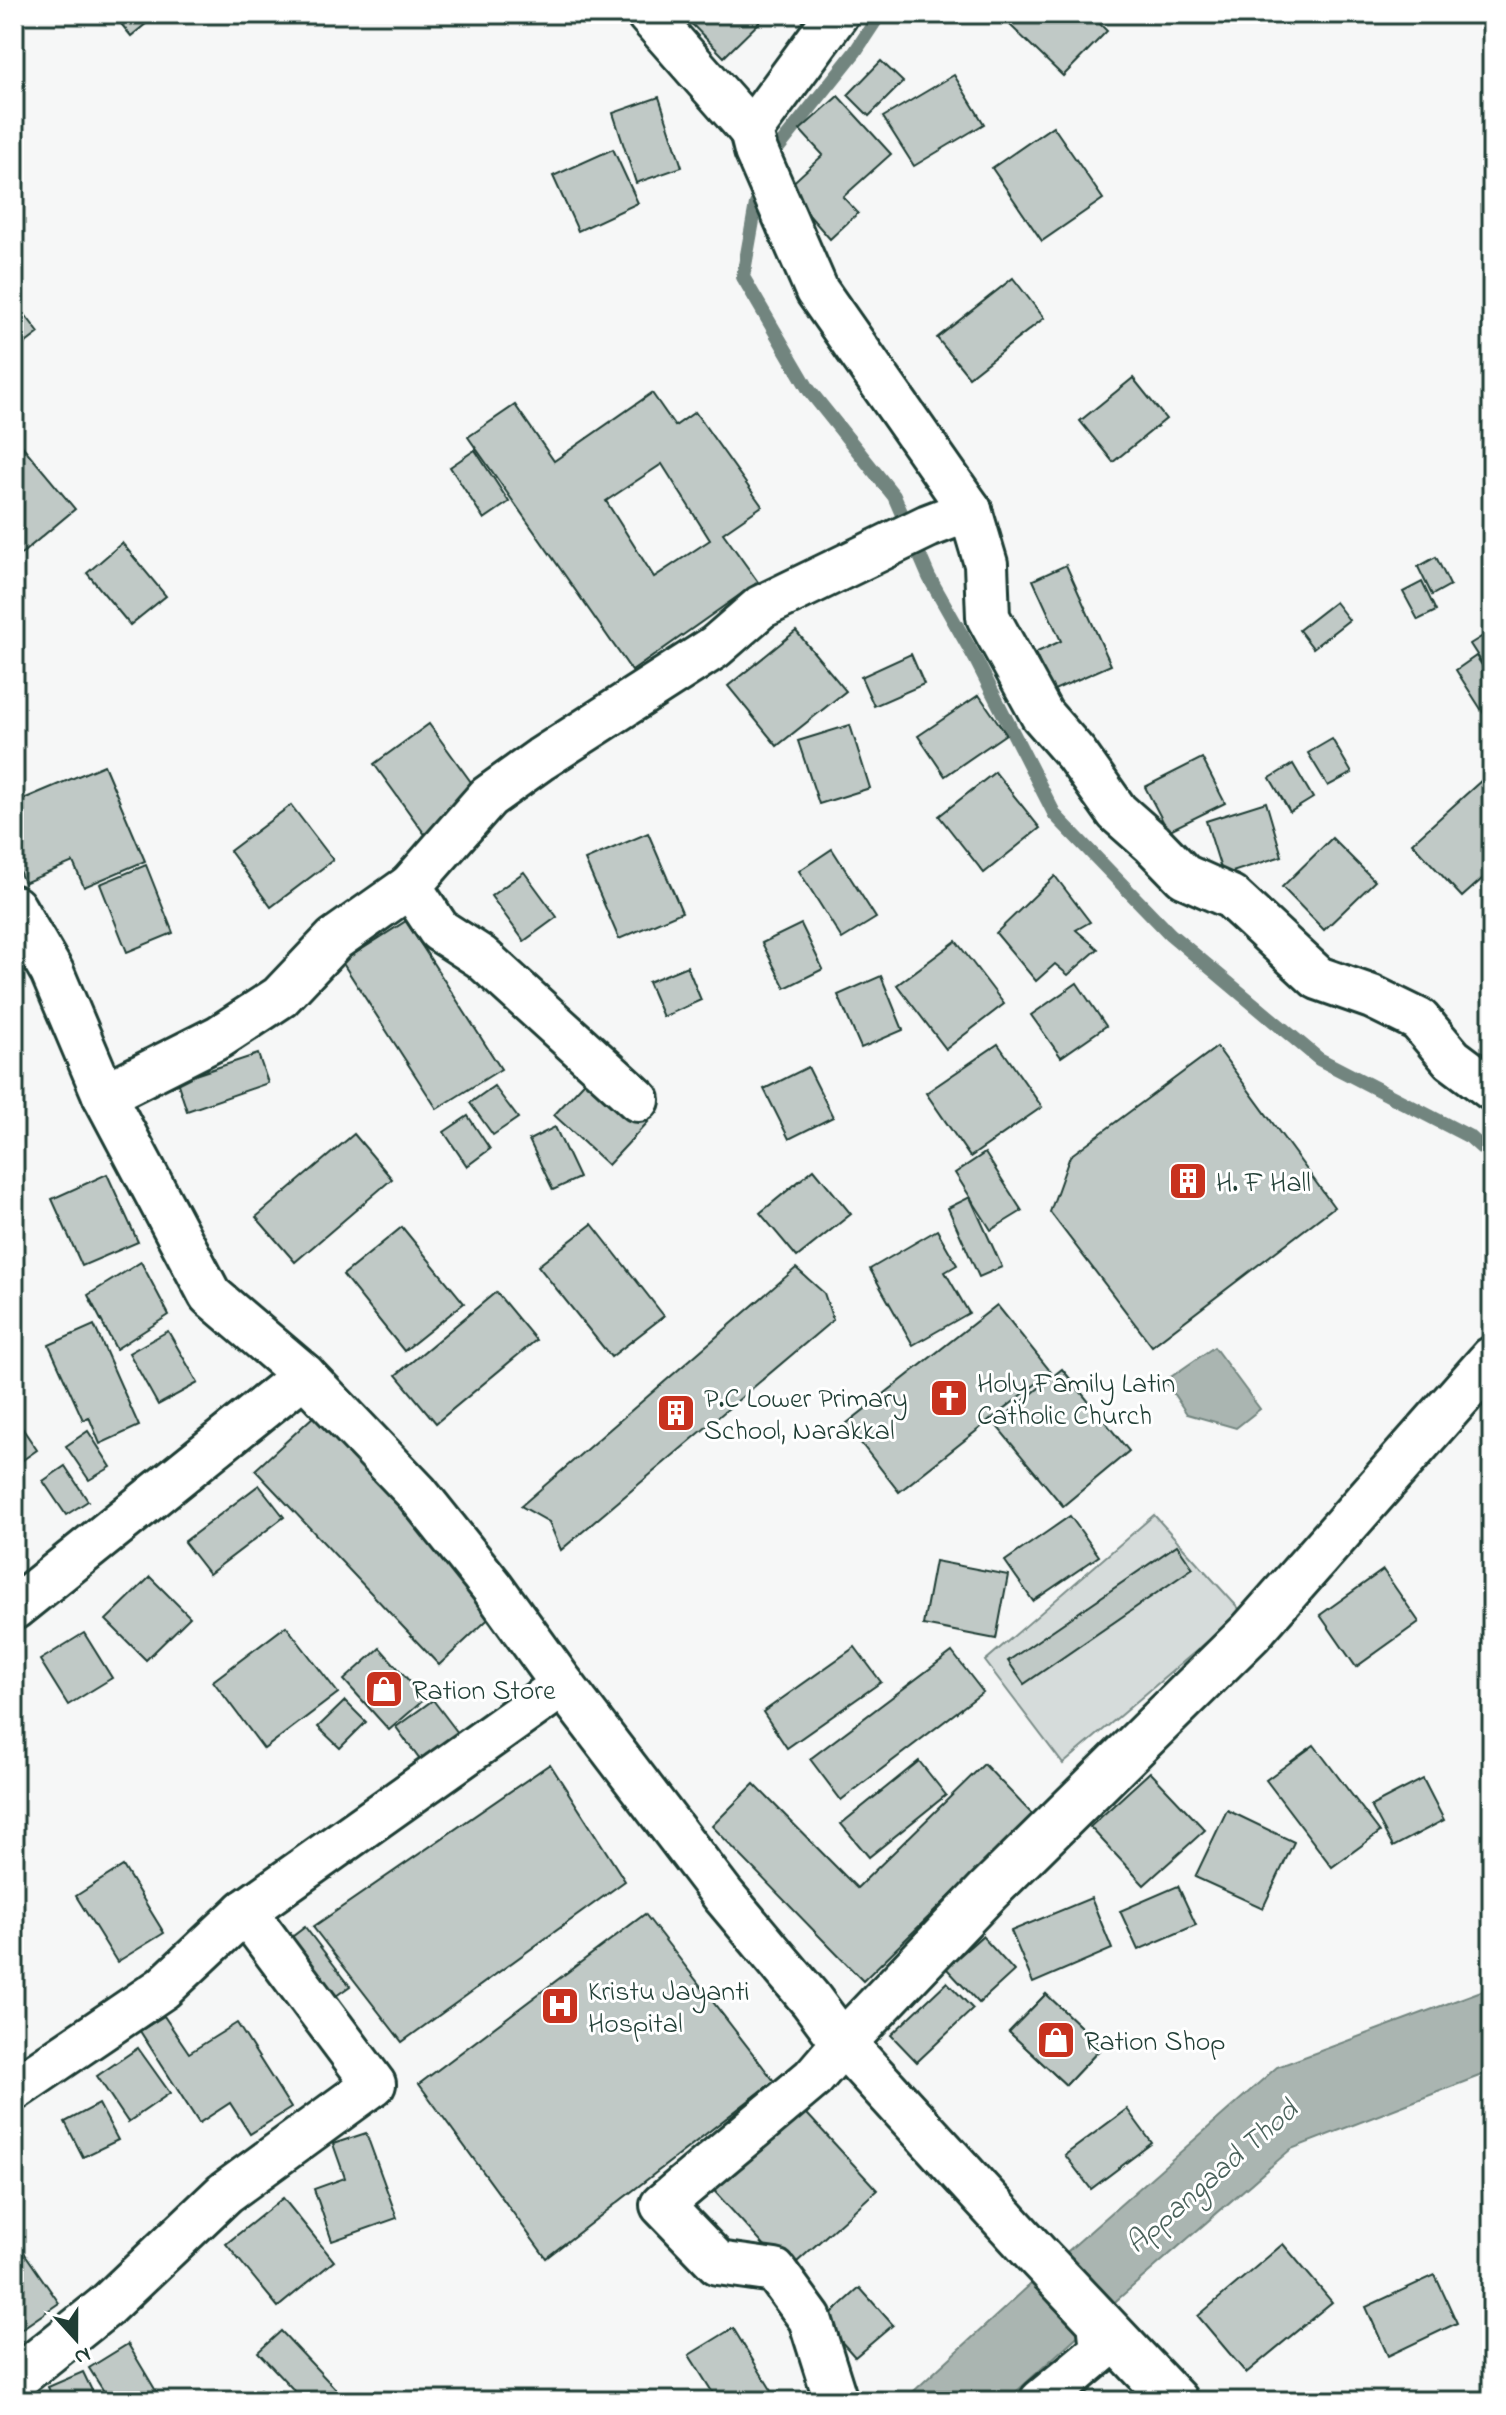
<svg xmlns="http://www.w3.org/2000/svg" width="1506" height="2415" viewBox="0 0 1506 2415" font-family="'Indie Flower',sans-serif">
  <rect width="100%" height="100%" fill="#f6f7f7"/>
  <filter id="ink" filterUnits="userSpaceOnUse"><feTurbulence type="fractalNoise" baseFrequency=".0125" numOctaves="2"/><feDisplacementMap in="SourceGraphic" scale="16" xChannelSelector="R" yChannelSelector="G"/><feConvolveMatrix kernelMatrix="1 2 1 2 8 2 1 2 1" color-interpolation-filters="sRGB"/></filter>
  <g filter="url(#ink)">
    <polygon fill="#d6dcdb" stroke="#7a8c88" stroke-width="2" points="1154,1515 1242,1612 1063,1764 985,1661"/>
    <g fill="#aab5b1" stroke="#72857f" stroke-width="2">
      <polygon points="1214,1347 1260,1409 1236,1428 1187,1414 1165,1381"/>
      <polygon points="1492,1987 1492,2071 1291,2149 1117,2300 1006,2401 903,2401 1043,2273 1277,2067"/>
    </g>
    <g fill="none" stroke-linecap="round" stroke-linejoin="round">
      <g stroke="#72857f" stroke-width="14">
        <polyline points="779,147 855,52 880,14"/>
        <polyline points="756,204 743,277 809,390 894,496 929,577 976,660 1055,815 1170,934 1319,1059 1470,1137 1492,1157"/>
      </g>
    </g>
    <g fill="#c0c9c6" stroke="#1f3d34" stroke-width="2" fill-rule="evenodd">
      <polygon points="113,14 158,14 131,36"/>
      <polygon points="682,14 765,14 767,15 724,57"/>
      <polygon points="1021,14 1090,14 1107,31 1063,76 1010,25"/>
      <polygon points="881,61 903,82 869,116 848,95"/>
      <polygon points="954,75 984,124 914,166 883,117"/>
      <polygon points="838,96 891,154 843,197 858,213 830,239 786,189 823,155 800,130"/>
      <polygon points="659,97 682,167 636,183 613,113"/>
      <polygon points="1053,126 1103,199 1042,241 992,168"/>
      <polygon points="613,149 638,203 578,231 553,176"/>
      <polygon points="1013,278 1044,318 969,377 937,338"/>
      <polygon points="14,300 39,333 14,352"/>
      <polygon points="1133,378 1166,419 1113,462 1080,421"/>
      <path d="M652 393 675 426 695 412 762 506 723 533 758 582 632 671 468 437 515 405 554 461ZM662 464 710 540 654 577 606 501Z"/>
      <polygon points="14,436 75,509 14,560"/>
      <polygon points="475,450 509,502 484,519 450,467"/>
      <polygon points="122,543 166,596 130,625 87,573"/>
      <polygon points="1436,557 1450,585 1432,595 1418,567"/>
      <polygon points="1066,565 1111,665 1052,691 1035,653 1061,641 1033,580"/>
      <polygon points="1422,582 1436,611 1418,620 1403,592"/>
      <polygon points="1335,602 1349,620 1313,648 1299,630"/>
      <polygon points="796,631 846,691 777,746 728,686"/>
      <polygon points="1491,631 1492,633 1492,678 1470,644"/>
      <polygon points="911,654 924,684 874,706 861,677"/>
      <polygon points="1476,656 1492,681 1492,709 1484,714 1456,670"/>
      <polygon points="979,695 1006,734 945,776 918,736"/>
      <polygon points="429,724 484,800 429,840 374,764"/>
      <polygon points="850,725 870,788 819,804 798,741"/>
      <polygon points="1332,739 1352,773 1328,786 1308,753"/>
      <polygon points="1202,758 1225,803 1168,831 1145,787"/>
      <polygon points="1293,764 1313,798 1290,812 1270,778"/>
      <polygon points="104,765 145,861 84,887 73,862 24,883 14,858 14,803"/>
      <polygon points="995,772 1040,828 984,873 939,816"/>
      <polygon points="1482,780 1492,790 1492,870 1462,897 1412,843"/>
      <polygon points="1266,802 1282,856 1223,875 1206,821"/>
      <polygon points="291,805 333,860 271,907 230,851"/>
      <polygon points="648,833 682,912 619,939 585,860"/>
      <polygon points="1332,838 1375,881 1324,930 1282,887"/>
      <polygon points="832,849 876,918 842,939 799,871"/>
      <polygon points="146,865 173,933 127,952 100,884"/>
      <polygon points="524,872 557,917 524,941 491,896"/>
      <polygon points="1055,876 1090,922 1076,930 1098,949 1068,975 1055,964 1036,981 996,933"/>
      <polygon points="406,921 501,1069 437,1109 342,962"/>
      <polygon points="801,924 823,969 785,988 762,943"/>
      <polygon points="956,941 1004,1004 946,1049 897,985"/>
      <polygon points="687,966 701,1000 663,1017 648,982"/>
      <polygon points="881,976 903,1030 861,1048 838,995"/>
      <polygon points="1077,983 1106,1026 1061,1057 1031,1015"/>
      <polygon points="998,1044 1042,1107 970,1157 926,1093"/>
      <polygon points="1217,1047 1334,1207 1152,1346 1050,1212 1070,1156"/>
      <polygon points="258,1054 268,1083 187,1111 177,1081"/>
      <polygon points="808,1067 833,1117 789,1139 764,1089"/>
      <polygon points="594,1072 648,1122 608,1165 554,1115"/>
      <polygon points="494,1086 518,1118 493,1135 470,1103"/>
      <polygon points="468,1116 490,1149 467,1166 444,1132"/>
      <polygon points="555,1127 579,1178 553,1190 529,1140"/>
      <polygon points="354,1134 392,1179 295,1262 256,1217"/>
      <polygon points="985,1153 1022,1211 991,1230 955,1173"/>
      <polygon points="814,1169 851,1214 797,1257 760,1213"/>
      <polygon points="107,1174 138,1242 82,1266 52,1199"/>
      <polygon points="970,1197 1002,1267 979,1277 948,1208"/>
      <polygon points="592,1224 664,1316 611,1357 538,1266"/>
      <polygon points="402,1227 464,1303 404,1351 343,1275"/>
      <polygon points="937,1230 957,1265 945,1272 969,1313 913,1345 870,1269"/>
      <polygon points="141,1262 169,1315 116,1349 88,1295"/>
      <polygon points="796,1268 824,1293 833,1320 561,1550 549,1522 521,1506"/>
      <polygon points="496,1292 536,1340 436,1423 396,1375"/>
      <polygon points="997,1305 1051,1372 899,1492 846,1424"/>
      <polygon points="94,1325 139,1426 100,1444 89,1417 83,1420 49,1345"/>
      <polygon points="168,1331 198,1383 158,1405 129,1353"/>
      <polygon points="1062,1369 1129,1451 1063,1506 995,1424"/>
      <polygon points="315,1415 498,1610 439,1665 255,1470"/>
      <polygon points="14,1416 37,1450 14,1466"/>
      <polygon points="88,1431 111,1467 89,1480 66,1446"/>
      <polygon points="65,1466 88,1501 66,1515 43,1481"/>
      <polygon points="259,1485 284,1517 209,1574 184,1542"/>
      <polygon points="1070,1516 1099,1556 1033,1601 1005,1561"/>
      <polygon points="1177,1545 1193,1568 1024,1684 1008,1661"/>
      <polygon points="935,1561 1008,1575 996,1639 923,1625"/>
      <polygon points="1383,1570 1419,1622 1356,1667 1320,1615"/>
      <polygon points="150,1577 190,1617 146,1660 106,1620"/>
      <polygon points="286,1626 338,1693 264,1749 213,1681"/>
      <polygon points="84,1633 112,1678 68,1705 40,1660"/>
      <polygon points="855,1647 881,1682 787,1748 763,1712"/>
      <polygon points="380,1648 425,1699 389,1730 344,1680"/>
      <polygon points="952,1652 983,1692 841,1800 810,1759"/>
      <polygon points="433,1700 458,1733 420,1760 396,1727"/>
      <polygon points="345,1701 366,1722 340,1748 318,1727"/>
      <polygon points="1314,1745 1380,1832 1332,1867 1266,1780"/>
      <polygon points="919,1761 946,1795 869,1857 841,1824"/>
      <polygon points="550,1764 625,1881 402,2042 313,1927"/>
      <polygon points="984,1764 1033,1815 863,1981 712,1826 754,1784 857,1888"/>
      <polygon points="1150,1772 1205,1830 1144,1885 1090,1827"/>
      <polygon points="1423,1779 1444,1820 1393,1847 1371,1806"/>
      <polygon points="1227,1810 1294,1842 1263,1908 1195,1877"/>
      <polygon points="123,1866 164,1933 117,1962 76,1896"/>
      <polygon points="1178,1886 1196,1925 1138,1950 1120,1911"/>
      <polygon points="1091,1898 1112,1949 1033,1983 1011,1931"/>
      <polygon points="645,1914 774,2081 546,2258 419,2084"/>
      <polygon points="305,1927 350,1986 329,2001 284,1943"/>
      <polygon points="982,1936 1014,1971 979,2003 946,1968"/>
      <polygon points="947,1982 973,2009 917,2062 891,2035"/>
      <polygon points="1046,1994 1102,2047 1066,2085 1009,2032"/>
      <polygon points="1046,1994 1102,2047 1066,2085 1009,2032"/>
      <polygon points="164,2016 189,2053 237,2023 291,2108 250,2134 230,2103 199,2123 140,2031"/>
      <polygon points="138,2048 170,2093 128,2122 97,2076"/>
      <polygon points="797,2103 877,2190 787,2271 707,2183"/>
      <polygon points="99,2104 118,2140 83,2157 65,2122"/>
      <polygon points="1127,2109 1152,2143 1091,2189 1065,2155"/>
      <polygon points="366,2133 397,2218 332,2241 314,2189 345,2178 333,2144"/>
      <polygon points="283,2198 334,2261 278,2307 226,2244"/>
      <polygon points="16,2241 59,2303 14,2334 14,2242"/>
      <polygon points="1283,2244 1332,2302 1246,2373 1198,2316"/>
      <polygon points="1435,2275 1457,2323 1388,2356 1366,2307"/>
      <polygon points="860,2288 893,2325 855,2357 823,2321"/>
      <polygon points="733,2328 778,2401 718,2401 689,2355"/>
      <polygon points="281,2331 347,2401 304,2401 258,2352"/>
      <polygon points="128,2344 162,2401 110,2401 89,2368"/>
      <polygon points="83,2372 97,2401 54,2401 48,2387"/>
      <polygon points="260,2390 268,2401 246,2401"/>
    </g>
    <g fill="none" stroke-linecap="round" stroke-linejoin="round">
      <g stroke="#1f3d34" stroke-width="48">
        <g id="minor">
          <polyline points="648,14 751,131"/>
          <polyline points="837,14 751,131 756,151 817,291 970,510"/>
          <polyline points="14,907 52,972 104,1095 210,1295 304,1375 417,1493 493,1588 563,1685 723,1895 811,2000 843,2043 813,2078 662,2205 718,2263 775,2271 810,2319 836,2401"/>
          <polyline points="104,1095 219,1037 280,997 335,939 410,886"/>
          <polyline points="638,1100 481,957 439,930 410,886 488,797 541,759 715,647 761,607 928,526 970,510 986,564 988,617 1042,715 1076,754 1117,812 1152,843 1184,876 1231,897 1318,978 1372,997 1419,1020 1452,1059 1492,1089"/>
          <polyline points="14,1608 304,1375"/>
          <polyline points="14,2089 163,1988 245,1911"/>
          <polyline points="14,2380 105,2307 225,2193 374,2084 245,1911 563,1685"/>
          <polyline points="1041,2401 1102,2350 1099,2321"/>
        </g>
      </g>
      <g stroke="#1f3d34" stroke-width="50">
        <polyline id="tertiary" points="843,2043 988,1891 1250,1633 1492,1359"/>
      </g>
      <g stroke="#1f3d34" stroke-width="50">
        <polyline id="secondary" points="843,2043 1036,2254 1175,2401"/>
      </g>
      <use href="#minor" stroke="#fff" stroke-width="42"/>
      <use href="#tertiary" stroke="#fff" stroke-width="44"/>
      <use href="#secondary" stroke="#fff" stroke-width="44"/>
    </g>
  </g>
  <defs>
    <g id="building-square" transform="scale(2)"><rect x="-9" y="-9" width="18" height="18" rx="4" fill="#c8321e" stroke="#fff"/><path d="M-4-6H4V6H1V3H-1V6H-4ZM-2.5-4.3h1.7v1.8h-1.7ZM.8-4.3h1.7v1.8H.8ZM-2.5-1h1.7V.8h-1.7ZM.8-1h1.7V.8H.8Z" fill="#fff"/></g>
    <g id="church-square" transform="scale(2)"><rect x="-9" y="-9" width="18" height="18" rx="4" fill="#c8321e" stroke="#fff"/><path d="M-1.2-6h2.4v3.5h3.3v2.4h-3.3V6h-2.4V-.1h-3.3v-2.4h3.3Z" fill="#fff"/></g>
    <g id="shop-square" transform="scale(2)"><rect x="-9" y="-9" width="18" height="18" rx="4" fill="#c8321e" stroke="#fff"/><path d="M-5-2.5h2.3a2.7 3.5 0 0 1 5.4 0H5L5.5 6h-11ZM-1.5-2.5h3a1.5 2.3 0 0 0-3 0Z" fill="#fff"/></g>
    <g id="hospital-square" transform="scale(2)"><rect x="-9" y="-9" width="18" height="18" rx="4" fill="#c8321e" stroke="#fff"/><path d="M-5-5h3v3.5h4V-5h3V5h-3V1.5h-4V5h-3Z" fill="#fff"/></g>
  </defs>
  <g fill-rule="evenodd">
    <use href="#building-square" x="1188" y="1181"/>
    <use href="#church-square" x="949" y="1398"/>
    <use href="#building-square" x="676" y="1413"/>
    <use href="#shop-square" x="384" y="1689"/>
    <use href="#hospital-square" x="560" y="2006"/>
    <use href="#shop-square" x="1056" y="2040"/>
  </g>
  <g text-anchor="middle" stroke-width="6" stroke-linejoin="round" paint-order="stroke">
    <g font-size="28" fill="#1f3d34" stroke="#fff" text-anchor="start">
      <text x="1216" y="1191">H. F Hall</text>
      <text x="977" y="1392">Holy Family Latin<tspan x="977" dy="32">Catholic Church</tspan></text>
      <text x="704" y="1407">P.C Lower Primary<tspan x="704" dy="32">School, Narakkal</tspan></text>
      <text x="412" y="1699">Ration Store</text>
      <text x="588" y="2000">Kristu Jayanti<tspan x="588" dy="32">Hospital</tspan></text>
      <text x="1084" y="2050">Ration Shop</text>
    </g>
    <g font-size="30" font-style="italic" fill="#49615a" stroke="#fff">
      <text transform="translate(1211 2176) rotate(-41)" y="10">Appangaad Thod</text>
    </g>
  </g>
  <rect width="1506" height="2415" fill="none" stroke="#fff" stroke-width="48"/>
  <rect x="24" y="24" width="1458" height="2367" fill="none" stroke="#1f3d34" stroke-width="3" filter="url(#ink)"/>
  <g transform="translate(76 2339) rotate(159)" stroke="#ffffff" stroke-width="6" paint-order="stroke">
  <path d="M0-6L14 30L0 20L-14 30Z" fill="#1f3d34"/>
  <text y="-12" font-size="22" font-weight="bold" text-anchor="middle" fill="#1f3d34">N</text>
  </g>
</svg>
